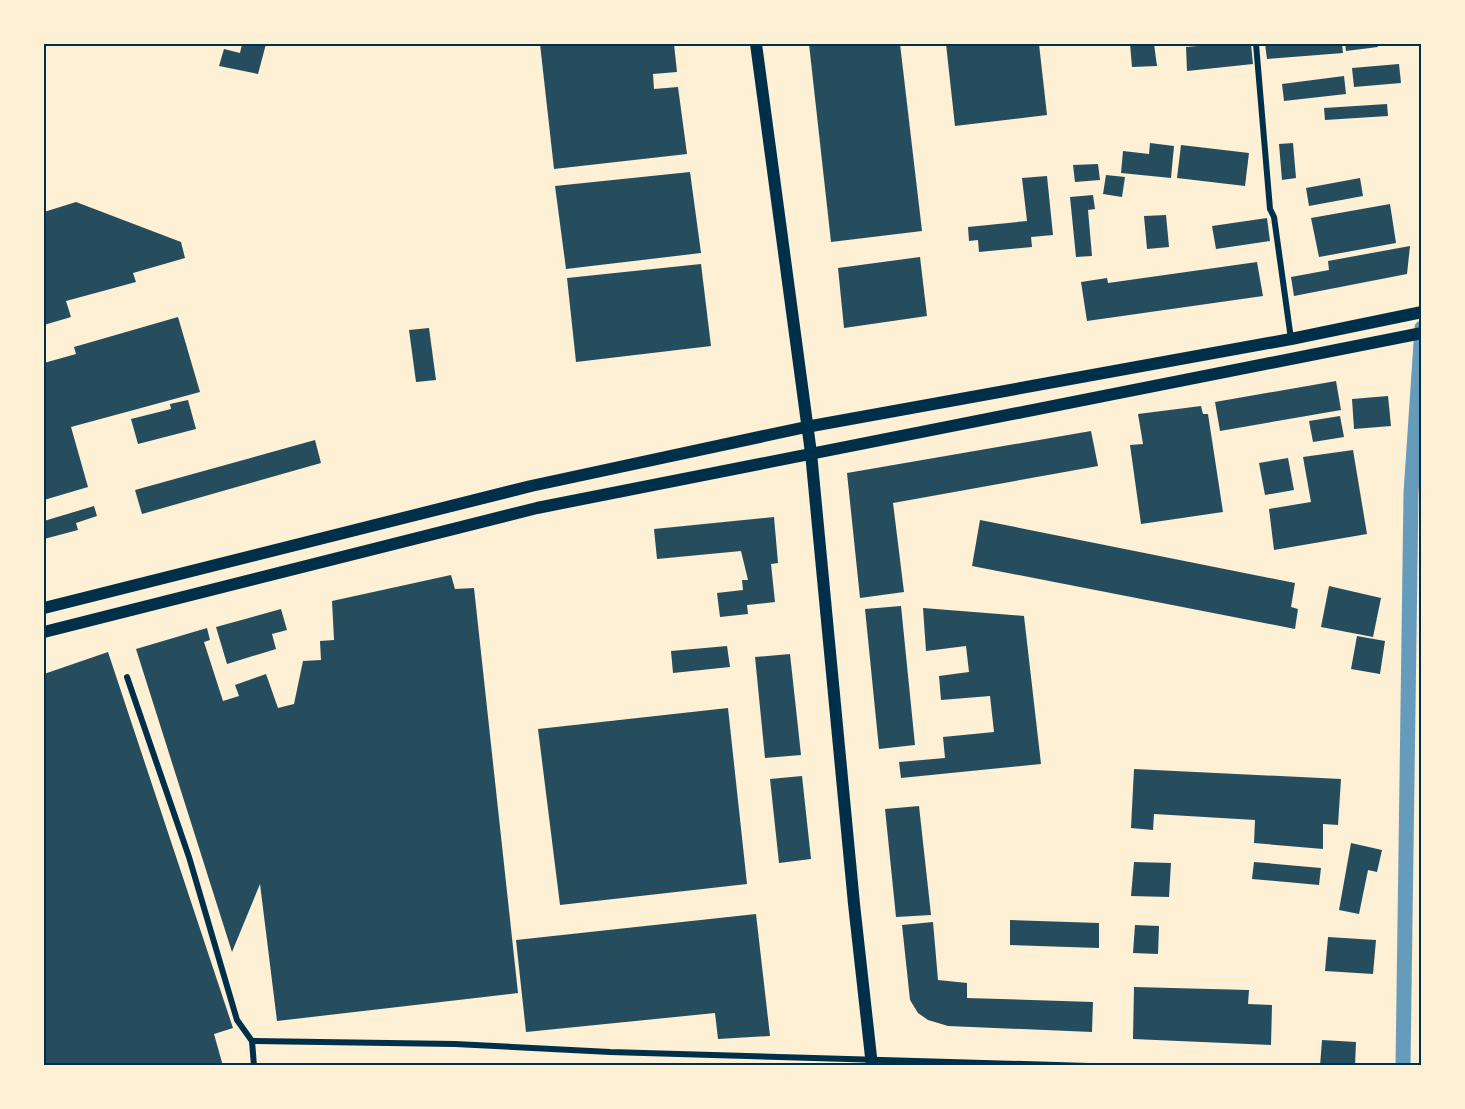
<svg xmlns="http://www.w3.org/2000/svg" width="1465" height="1109" viewBox="0 0 1465 1109" font-family="Quicksand,sans-serif">
  <rect width="100%" height="100%" fill="#fdf0d5"/>
  <g fill="none" stroke-linecap="round" stroke-linejoin="round">
    <polyline stroke="#669bbc" stroke-width="15" points="1403,1066 1411,493 1422,328"/>
  </g>
  <g fill="#264d5e">
    <polygon points="242,44 266,44 258,74 219,66 224,49 240,53"/>
    <polygon points="540,44 674,44 677,72 653,74 654,89 678,87 687,154 554,169"/>
    <polygon points="809,44 900,44 922,231 831,242"/>
    <polygon points="946,44 1039,44 1047,115 955,126"/>
    <polygon points="1130,44 1154,44 1157,66 1132,67"/>
    <polygon points="1221,44 1251,44 1253,64 1187,71 1186,47"/>
    <polygon points="1265,44 1342,44 1343,53 1267,59"/>
    <polygon points="1345,44 1377,44 1378,47 1346,51"/>
    <polygon points="1399,64 1401,83 1354,87 1352,68"/>
    <polygon points="1344,76 1346,94 1284,101 1282,84"/>
    <polygon points="1387,104 1388,116 1325,120 1324,108"/>
    <polygon points="1150,143 1174,146 1171,178 1121,173 1123,151 1149,154"/>
    <polygon points="1293,143 1296,178 1282,180 1279,144"/>
    <polygon points="1181,145 1249,153 1245,186 1177,178"/>
    <polygon points="1098,164 1100,180 1075,182 1073,165"/>
    <polygon points="690,172 701,253 566,269 555,186"/>
    <polygon points="1106,175 1125,177 1122,197 1103,194"/>
    <polygon points="1047,176 1053,235 1031,237 1032,247 979,252 978,240 969,241 968,227 1027,221 1022,178"/>
    <polygon points="1360,178 1363,196 1309,206 1306,188"/>
    <polygon points="1093,195 1095,209 1088,210 1092,256 1076,257 1070,197"/>
    <polygon points="76,202 181,242 185,258 133,273 136,282 66,301 71,317 44,325 44,212"/>
    <polygon points="1390,204 1396,243 1319,257 1311,218"/>
    <polygon points="1166,215 1169,247 1147,249 1144,216"/>
    <polygon points="1267,218 1270,241 1216,249 1212,226"/>
    <polygon points="1410,246 1407,274 1294,296 1291,277 1329,270 1328,261"/>
    <polygon points="920,257 927,316 844,328 838,268"/>
    <polygon points="1257,262 1263,296 1087,321 1081,282 1107,278 1108,283"/>
    <polygon points="701,264 711,346 576,362 567,278"/>
    <polygon points="178,317 200,392 71,427 88,487 44,500 44,363 76,354 74,347"/>
    <polygon points="429,328 436,380 416,382 409,330"/>
    <polygon points="1336,381 1341,410 1220,431 1215,402"/>
    <polygon points="1388,396 1391,426 1354,429 1352,399"/>
    <polygon points="188,400 196,429 138,444 131,419 171,409 170,404"/>
    <polygon points="1201,406 1203,414 1208,414 1223,512 1141,524 1130,445 1143,444 1138,414"/>
    <polygon points="1340,416 1344,437 1313,442 1309,421"/>
    <polygon points="1091,431 1098,466 893,503 904,592 860,598 847,473"/>
    <polygon points="315,440 321,463 142,514 135,490"/>
    <polygon points="1353,450 1367,534 1274,550 1269,509 1311,502 1303,457"/>
    <polygon points="1288,458 1294,490 1265,495 1259,463"/>
    <polygon points="94,506 97,516 76,523 78,530 44,539 44,521"/>
    <polygon points="774,517 778,563 771,564 775,602 747,605 748,614 720,617 717,593 743,590 742,580 748,580 741,551 657,559 654,529"/>
    <polygon points="980,520 1295,583 1291,607 1298,609 1295,629 972,566"/>
    <polygon points="451,575 455,589 474,588 518,993 277,1021 260,884 232,952 136,649 207,628 210,640 204,642 223,701 239,696 235,685 266,674 278,708 294,704 303,661 321,660 320,641 334,640 332,601"/>
    <polygon points="1329,586 1381,598 1373,637 1321,627"/>
    <polygon points="901,606 915,745 879,749 865,609"/>
    <polygon points="923,608 1024,616 1041,764 901,778 899,762 945,758 943,737 994,732 990,696 941,700 939,676 969,672 966,646 926,651"/>
    <polygon points="281,609 287,630 272,634 276,649 227,664 216,627"/>
    <polygon points="1357,636 1385,641 1380,674 1351,669"/>
    <polygon points="727,646 730,667 673,673 671,651"/>
    <polygon points="108,652 233,1028 214,1034 223,1066 44,1066 44,674"/>
    <polygon points="790,654 801,755 765,758 755,657"/>
    <polygon points="728,708 747,884 560,905 538,729"/>
    <polygon points="1134,769 1341,779 1338,825 1323,824 1323,849 1254,843 1255,820 1154,814 1153,830 1131,828"/>
    <polygon points="802,776 811,859 779,863 770,779"/>
    <polygon points="919,806 931,915 896,917 885,809"/>
    <polygon points="1351,843 1382,850 1377,872 1368,870 1359,914 1339,910"/>
    <polygon points="1134,862 1171,863 1169,897 1131,896"/>
    <polygon points="1254,862 1321,868 1319,885 1252,879"/>
    <polygon points="756,914 770,1036 718,1039 715,1013 526,1032 516,940"/>
    <polygon points="1010,920 1099,923 1099,948 1010,945"/>
    <polygon points="933,922 938,980 967,983 967,998 1093,1002 1092,1032 948,1026 928,1020 918,1013 910,1000 902,925"/>
    <polygon points="1135,925 1159,926 1158,954 1133,953"/>
    <polygon points="1328,937 1376,940 1373,974 1325,971"/>
    <polygon points="1134,987 1249,990 1248,1004 1272,1005 1271,1045 1133,1039"/>
    <polygon points="1322,1040 1356,1042 1355,1066 1320,1066"/>
  </g>
  <g fill="none" stroke-linecap="round" stroke-linejoin="round">
    <g stroke="#003049" stroke-width="6">
      <polyline points="1256,44 1270,209 1274,217 1291,339"/>
      <polyline points="127,677 189,857 237,1020 252,1041 254,1066"/>
      <polyline points="252,1041 455,1044 610,1052 1089,1066"/>
    </g>
    <polyline stroke="#003049" stroke-width="12" points="756,44 811,453 854,904 872,1066"/>
    <g stroke="#003049" stroke-width="12">
      <polyline points="44,608 531,486 806,427 1291,339 1422,312"/>
      <polyline points="44,632 537,508 1422,333"/>
    </g>
  </g>
  <rect width="1465" height="1109" fill="none" stroke="#fdf0d5" stroke-width="90"/>
  <rect x="45" y="45" width="1375" height="1019" fill="none" stroke="#003049" stroke-width="2"/>
</svg>
